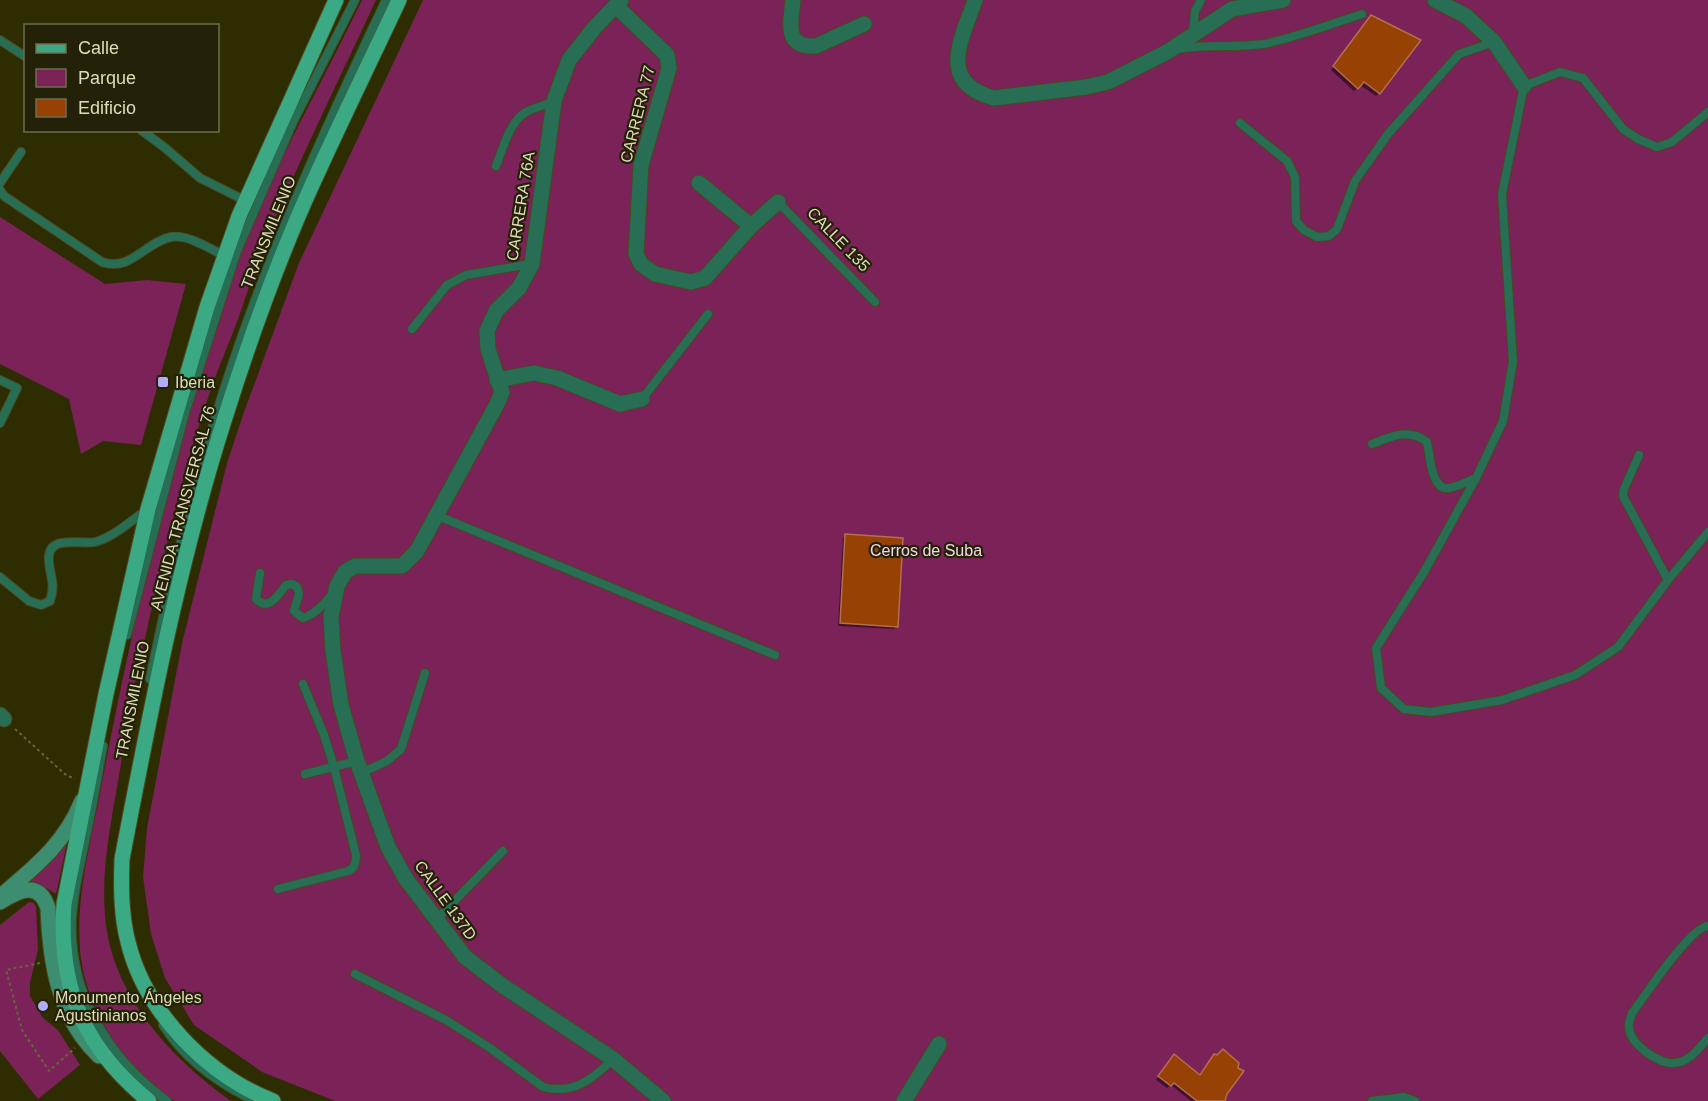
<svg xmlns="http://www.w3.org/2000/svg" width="1708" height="1101" viewBox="0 0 1708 1101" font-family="Helvetica,sans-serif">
  <rect width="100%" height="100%" fill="#2e2c01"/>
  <g fill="#7b2259">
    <path d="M362 0H376C338 82 298 162 264 245 254 269 247 295 238 319 230 341 220 363 212 386 188 454 171 524 155 594 142 651 129 707 121 764 112 820 97 880 108 937 122 1006 176 1062 231 1101 218 1101 186 1101 175 1101 166 1098 158 1088 150 1082 119 1054 96 1019 85 979 69 919 90 847 101 788 128 643 162 499 206 359 215 329 224 299 234 270 268 176 319 89 362 0Z"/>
    <polygon points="423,0 1708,0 1708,1101 335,1101 262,1072 194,1025 165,978 151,934 143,877 147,828 182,643 227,463 244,412 299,263"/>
    <polygon points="0,217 105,284 147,280 186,284 141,445 103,441 81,454 69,399 0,364"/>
    <polygon points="67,842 56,894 46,888 29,882"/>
    <polygon points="29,902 34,903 36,907 38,949 30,983 30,996 43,1018 58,1030 80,1065 38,1099 0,1051 0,925"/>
  </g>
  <g fill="#0007">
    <polygon points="1368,20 1379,93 1376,96 1360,85 1354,91 1331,70"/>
    <polygon points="846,535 897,626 894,629 838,626 843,538"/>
    <polygon points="1171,1059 1225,1093 1224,1101 1191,1101 1171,1085 1167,1088 1156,1080"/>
  </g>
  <g fill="#984105" stroke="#b36f4c" stroke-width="1.5">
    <polygon points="1371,15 1421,40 1380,94 1364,82 1358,89 1333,66"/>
    <polygon points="845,534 903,538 898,627 840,623"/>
    <polygon points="1223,1049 1239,1063 1238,1068 1244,1071 1227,1094 1225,1101 1197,1101 1174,1083 1171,1086 1158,1076 1174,1054 1200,1075 1214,1054 1217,1055"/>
  </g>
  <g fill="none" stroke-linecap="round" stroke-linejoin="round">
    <g stroke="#4a481e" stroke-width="10">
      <g id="service">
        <polyline points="1193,33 1195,11 1201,0"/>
        <polyline points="0,40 26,57"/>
        <path d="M1179 49C1206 44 1235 48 1263 44 1294 38 1331 24 1362 14"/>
        <polyline points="1708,112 1672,142 1657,147 1638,139 1623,129 1583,78 1560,72 1524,86 1502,194 1513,361 1503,421 1476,478 1424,572 1376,648 1381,688 1404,709 1431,712 1502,700 1575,675 1618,647 1668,580 1708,532"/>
        <polyline points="1240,123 1287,161 1295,177 1296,221 1304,230 1317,237 1329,236 1337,229 1355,181 1388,134 1459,54 1494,42"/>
        <polyline points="141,130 164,147 200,178 246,201"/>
        <path d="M496 166C503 149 509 122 526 112 534 108 544 105 553 102"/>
        <polyline points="0,183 21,152"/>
        <path d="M0 190 4 196 102 262C131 272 145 242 171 237 188 234 210 249 225 256"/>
        <polyline points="778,202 875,302"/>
        <polyline points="412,329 447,285 466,275 530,264"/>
        <polyline points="0,380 17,388 0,423"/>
        <polyline points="642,399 708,314"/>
        <path d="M1372 444C1392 436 1409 428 1427 442 1430 455 1431 491 1449 488 1458 487 1468 481 1476 478"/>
        <polyline points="1639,455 1624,489 1623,496 1668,580"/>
        <polyline points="436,515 775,655"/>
        <path d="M260 573 256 599C269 612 278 595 286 585L292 584 297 587 299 594 294 611 303 618C314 615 326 602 333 593"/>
        <path d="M0 577 29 601 41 605 50 601C57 581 47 571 49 555 52 535 82 545 95 542 114 537 130 521 147 510"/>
        <polyline points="127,635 185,413 237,251 294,120 355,0"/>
        <path d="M150 679C176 549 210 419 257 295 295 194 340 97 386 0"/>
        <path d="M103 746C98 775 93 803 87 832 81 860 74 889 72 917 68 992 108 1058 167 1101"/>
        <polyline points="361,773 387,761 401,749 425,673"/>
        <polyline points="305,774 357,761"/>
        <path d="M278 889 348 871C355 868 356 863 356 855L334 767 324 735 303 684"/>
        <polyline points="436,920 503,851"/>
        <path d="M1708 926C1690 927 1645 996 1632 1013 1631 1017 1628 1023 1629 1027 1629 1043 1659 1065 1674 1063 1690 1062 1699 1048 1708 1038"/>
        <path d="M355 974 446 1020 490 1048 543 1087C573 1095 593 1079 613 1059"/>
        <path d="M163 1025C184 1058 215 1081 249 1098"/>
        <polyline points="1372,1101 1404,1097 1415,1101"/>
      </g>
    </g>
    <g stroke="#4a481e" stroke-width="17">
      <g id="minor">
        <polyline points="621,0 595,27 569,60 554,101 532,264 519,288 496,311 487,331 488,349 502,392 497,404 417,551 402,566 355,566 345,572 337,586 331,617 333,651 341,705 357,761 388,847 406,879 465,957 503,986 613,1059 663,1101"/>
        <path d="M793 0C791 22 783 48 816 46L864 24"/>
        <path d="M975 0C962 39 936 83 994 98L1086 87 1108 82 1167 52 1232 9 1283 0"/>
        <polyline points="1435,0 1466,16 1494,42 1524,86"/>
        <polyline points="616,6 667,55 669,68 641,165 636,254 641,264 655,274 691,282 705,278 751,226 778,202"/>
        <polyline points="699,183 751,226"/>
        <polyline points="497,380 534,373 557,378 620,404 642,399"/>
        <polyline points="0,715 4,719"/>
        <polyline points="904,1101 939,1044"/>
      </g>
    </g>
    <g stroke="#4a481e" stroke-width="17">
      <g id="secondary">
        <path d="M3 894C36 866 65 843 82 801"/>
        <path d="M0 902C19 890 39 880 48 908 50 962 58 1017 99 1056"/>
      </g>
    </g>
    <g stroke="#4a481e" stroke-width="17">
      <g id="primary">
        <path d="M149 1101C84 1048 58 988 64 904L106 694 148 509 207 307 239 216 336 0"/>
        <path d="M273 1101C207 1075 145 1012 128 942 121 915 121 887 122 859 150 713 178 566 223 424 248 344 277 262 312 185 340 123 370 62 399 0"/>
      </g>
    </g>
    <g stroke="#67653c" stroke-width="2" stroke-dasharray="3 3" stroke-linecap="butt">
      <polyline points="15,729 67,776 75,778"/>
      <polyline points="40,963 6,970 22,1030 49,1071 75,1048"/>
    </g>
    <use href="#service" stroke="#276e55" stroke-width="8"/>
    <use href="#minor" stroke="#276e55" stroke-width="15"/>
    <use href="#secondary" stroke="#3d8e71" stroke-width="15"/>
    <use href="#primary" stroke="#3ba984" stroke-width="15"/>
  </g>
  <g fill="#b2adf9" stroke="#232209" stroke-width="2">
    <rect x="157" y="376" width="12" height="12" rx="3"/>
    <circle cx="43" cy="1006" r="6"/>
  </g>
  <g text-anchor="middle" stroke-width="4.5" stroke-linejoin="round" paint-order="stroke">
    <g font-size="16" fill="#deddb8" stroke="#232209">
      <text transform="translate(637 114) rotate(-76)" y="6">CARRERA 77</text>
      <text transform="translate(520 206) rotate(-81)" y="6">CARRERA 76A</text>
      <text transform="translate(268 232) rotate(-68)" y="6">TRANSMILENIO</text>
      <text transform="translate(839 239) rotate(46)" y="6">CALLE 135</text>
      <text transform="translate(182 508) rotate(-75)" y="6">AVENIDA TRANSVERSAL 76</text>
      <text transform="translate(132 700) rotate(-79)" y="6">TRANSMILENIO</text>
      <text transform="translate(446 900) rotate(54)" y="6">CALLE 137D</text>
    </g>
    <g font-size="16" fill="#deddb8" stroke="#232209" text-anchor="start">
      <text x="175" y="388">Iberia</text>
      <text x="55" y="1003">Monumento Ángeles<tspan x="55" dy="18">Agustinianos</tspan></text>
    </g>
    <g font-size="16" fill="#f4d6e4" stroke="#232209">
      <text x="926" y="556">Cerros de Suba</text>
    </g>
  </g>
  <rect x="24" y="24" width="195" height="108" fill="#232209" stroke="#6e6d4f" stroke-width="1.5"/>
  <rect x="36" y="44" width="30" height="9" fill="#3ba984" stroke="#6e6d4f" stroke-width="1.5"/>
  <text x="78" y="54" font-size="18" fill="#deddb8">Calle</text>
  <rect x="36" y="69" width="30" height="18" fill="#7b2259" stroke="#6e6d4f" stroke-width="1.5"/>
  <text x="78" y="84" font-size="18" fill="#deddb8">Parque</text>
  <rect x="36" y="99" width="30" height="18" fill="#984105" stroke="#6e6d4f" stroke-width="1.5"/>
  <text x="78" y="114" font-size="18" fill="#deddb8">Edificio</text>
</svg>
